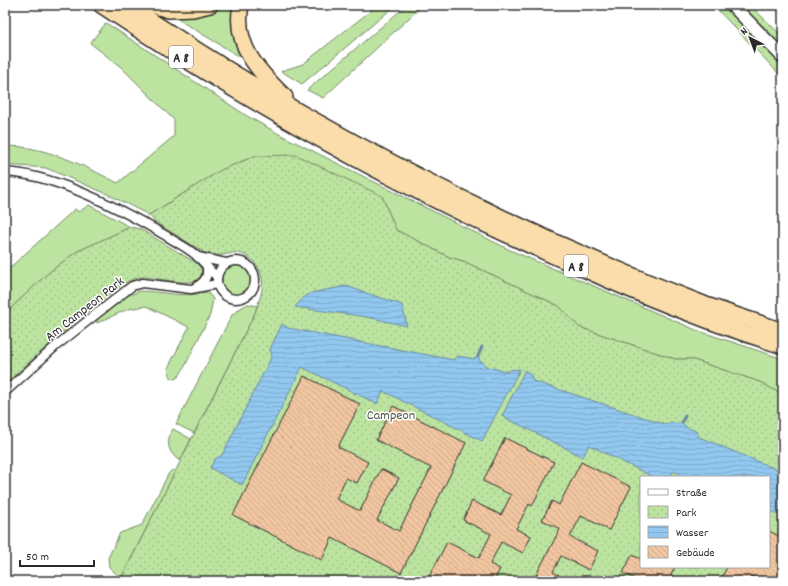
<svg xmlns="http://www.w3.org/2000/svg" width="788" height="586" viewBox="0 0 788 586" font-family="Dekko,sans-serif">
  <defs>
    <pattern id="park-dots" width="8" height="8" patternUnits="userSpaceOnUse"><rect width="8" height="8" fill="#bce4a0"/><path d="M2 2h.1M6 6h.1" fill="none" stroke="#a2c48a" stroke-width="1.8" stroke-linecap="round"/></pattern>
    <pattern id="water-rules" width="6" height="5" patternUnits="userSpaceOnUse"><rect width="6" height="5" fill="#92c8f0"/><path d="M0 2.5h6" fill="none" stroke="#7eacce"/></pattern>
    <pattern id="building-back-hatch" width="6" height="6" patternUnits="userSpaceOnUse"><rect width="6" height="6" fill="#f1c6a0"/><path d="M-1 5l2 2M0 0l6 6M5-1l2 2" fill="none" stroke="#cfaa8a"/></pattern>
  </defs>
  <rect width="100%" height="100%" fill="#fff"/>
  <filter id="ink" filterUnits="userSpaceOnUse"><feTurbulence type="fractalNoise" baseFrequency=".025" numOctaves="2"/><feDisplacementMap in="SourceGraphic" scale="8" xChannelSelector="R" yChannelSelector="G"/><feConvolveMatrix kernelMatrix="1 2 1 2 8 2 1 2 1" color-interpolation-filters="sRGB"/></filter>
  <g filter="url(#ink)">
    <g fill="#bce4a0" stroke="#748866">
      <path d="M222 5H235L233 27 242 58 174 17C191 16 208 14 222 5Z"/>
      <polygon points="378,5 396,5 302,84 281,71 303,64"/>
      <polygon points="407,5 423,5 323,98 307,90"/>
      <polygon points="713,5 724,5 783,66 783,78"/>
      <polygon points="740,5 750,5 783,37 783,49"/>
      <path d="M106 23 247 116 279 134 510 250 696 330 783 359V395L760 382 691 359H675L579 327 559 306 463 261 449 257 396 230 382 196 255 156 221 170 149 215 105 193 46 168 5 165V146C46 146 82 165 118 183L174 136V120L121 67 90 43Z"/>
      <polygon points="89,205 130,227 76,252 48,273 5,314 5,272 75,209 79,212"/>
      <circle cx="236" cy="280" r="15"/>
      <path d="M140 291C162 291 185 299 206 292L210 295 213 299 210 315 184 368 179 376 175 379 170 377 168 368 189 327 146 306 128 309 97 323V319L127 296Z"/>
      <polygon points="248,304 257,306 255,313 194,433 176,424 232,315 239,309"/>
      <path d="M173 429 191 439 180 461C168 453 165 442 173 429Z"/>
      <polygon points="172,470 175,472 121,578 109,567 108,558 120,533 142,525 169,473"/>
    </g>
    <g fill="url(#park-dots)" stroke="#748866" fill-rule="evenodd">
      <path d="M296 155 382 196 396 230 449 257 463 261 559 306 579 327 675 359H691L760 382 783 395V581H120L255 313C261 295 268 279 255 263 251 258 245 255 239 253 233 252 229 254 223 255 217 256 211 254 205 253L155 222 149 215 221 170 255 156ZM641 477H769V567H641Z"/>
      <path d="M130 227 140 229 193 261C197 264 202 267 202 273 200 292 152 275 139 277 126 280 114 292 103 300 69 326 37 355 5 384V314L48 273 76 252Z"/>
    </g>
    <g fill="url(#water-rules)" stroke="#6989a1">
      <polygon points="346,286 402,305 407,326 367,317 295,307 303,298 311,293"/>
      <polygon points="282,324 288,328 454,360 458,356 474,359 478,356 480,361 483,362 485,366 507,372 510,370 520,369 482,441 383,391 377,404 302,367 242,485 210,468 215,459 222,455 272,356 270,349"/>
      <polygon points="525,370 531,375 533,381 667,425 671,422 679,424 682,422 686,427 697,432 699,437 783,472 783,517 769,510 769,477 685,477 673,471 670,477 653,477 589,445 583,457 502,416"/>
    </g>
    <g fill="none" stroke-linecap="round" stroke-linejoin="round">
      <g stroke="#6989a1" stroke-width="3">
        <polyline points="478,356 482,347"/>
        <polyline points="682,422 685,416"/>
      </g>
    </g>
    <g fill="url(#building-back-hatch)" stroke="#2b2b2b">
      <polygon points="304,376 360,404 338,447 368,462 357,483 346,478 336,499 360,511 381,469 399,478 377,520 399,531 431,468 376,440 393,406 466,443 401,573 332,538 322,560 233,515"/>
      <polygon points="505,438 554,462 532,506 529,504 516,529 531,536 523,553 501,542 490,564 500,569 494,581 427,581 447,542 479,558 491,534 463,520 472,501 501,515 511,495 483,481"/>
      <polygon points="581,462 631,487 609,530 581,516 570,537 598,551 589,570 561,556 553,572 570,581 533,581 560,529 542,520 552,501 559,505"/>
      <polygon points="769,531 783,538 783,581 762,581 751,576 749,581 720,581 727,567 769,567"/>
      <polygon points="632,555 641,559 641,567 675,567 671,575 683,581 639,581 623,573"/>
    </g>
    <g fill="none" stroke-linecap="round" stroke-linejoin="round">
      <g stroke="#2b2b2b" stroke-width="11">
        <g id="minor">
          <path d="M5 172C58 175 123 210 168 237 177 243 190 249 198 257 205 263 210 271 217 277"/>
          <polyline points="198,257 226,263"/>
          <circle cx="236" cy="280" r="19"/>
          <path d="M196 287C204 282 208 278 207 268"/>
          <polyline points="5,392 57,345 132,286 142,283 191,289 217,284"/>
        </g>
      </g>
      <g stroke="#2b2b2b" stroke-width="15">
        <polyline id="secondary" points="732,5 783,57"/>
      </g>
      <g stroke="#2b2b2b" stroke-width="18">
        <g id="motorway">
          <path d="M101 5C255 108 416 197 586 270 623 287 661 303 699 317 727 328 755 337 783 346"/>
          <path d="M127 5C185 43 243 80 303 114 432 187 567 252 706 305 732 314 757 322 783 331"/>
          <polyline points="152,5 169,10 193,9 210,5"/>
          <path d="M241 5C233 45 258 71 285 97"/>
        </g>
      </g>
      <use href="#minor" stroke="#fff" stroke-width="8"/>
      <use href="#secondary" stroke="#fff" stroke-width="12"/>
      <use href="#motorway" stroke="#fbddab" stroke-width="15"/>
    </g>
  </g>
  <g text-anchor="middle" stroke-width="3" stroke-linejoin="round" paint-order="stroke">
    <g fill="#fff" stroke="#6b6b6b" stroke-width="1">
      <rect x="169" y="46" width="24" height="22" rx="3"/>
      <rect x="564" y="255" width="24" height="22" rx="3"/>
    </g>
    <g font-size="13" font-weight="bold" fill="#2b2b2b">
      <text x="181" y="62">A 8</text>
      <text x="576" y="271">A 8</text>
    </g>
    <g font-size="14" fill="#2b2b2b" stroke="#fff">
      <text transform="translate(84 308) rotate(-38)" y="5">Am Campeon Park</text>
    </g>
    <g font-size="14" fill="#4f5948" stroke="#fff">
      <text x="391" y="419">Campeon</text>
    </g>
  </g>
  <rect width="788" height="586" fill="none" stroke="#fff" stroke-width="20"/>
  <rect x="10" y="10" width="768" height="566" fill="none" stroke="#2b2b2b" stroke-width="1.5" filter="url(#ink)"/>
  <rect x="640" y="476" width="130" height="92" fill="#ffffff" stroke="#aaaaaa"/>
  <rect x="648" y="489" width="20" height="6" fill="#ffffff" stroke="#aaaaaa"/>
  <text x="676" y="496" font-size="12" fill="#2b2b2b">Straße</text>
  <rect x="648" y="506" width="20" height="12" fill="url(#park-dots)" stroke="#aaaaaa"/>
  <text x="676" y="516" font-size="12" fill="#2b2b2b">Park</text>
  <rect x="648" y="526" width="20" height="12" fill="url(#water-rules)" stroke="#aaaaaa"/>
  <text x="676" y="536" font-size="12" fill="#2b2b2b">Wasser</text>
  <rect x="648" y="546" width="20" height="12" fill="url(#building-back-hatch)" stroke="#aaaaaa"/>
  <text x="676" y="556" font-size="12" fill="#2b2b2b">Gebäude</text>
  <g transform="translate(750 38) rotate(318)" stroke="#ffffff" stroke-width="3" paint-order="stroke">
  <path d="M0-3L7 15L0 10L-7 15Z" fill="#2b2b2b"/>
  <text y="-6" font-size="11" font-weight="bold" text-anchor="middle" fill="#2b2b2b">N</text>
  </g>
  <path d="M20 560v6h74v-6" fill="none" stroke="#2b2b2b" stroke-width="2"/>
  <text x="26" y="560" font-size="12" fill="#2b2b2b" stroke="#ffffff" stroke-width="3" paint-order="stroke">50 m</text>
</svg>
